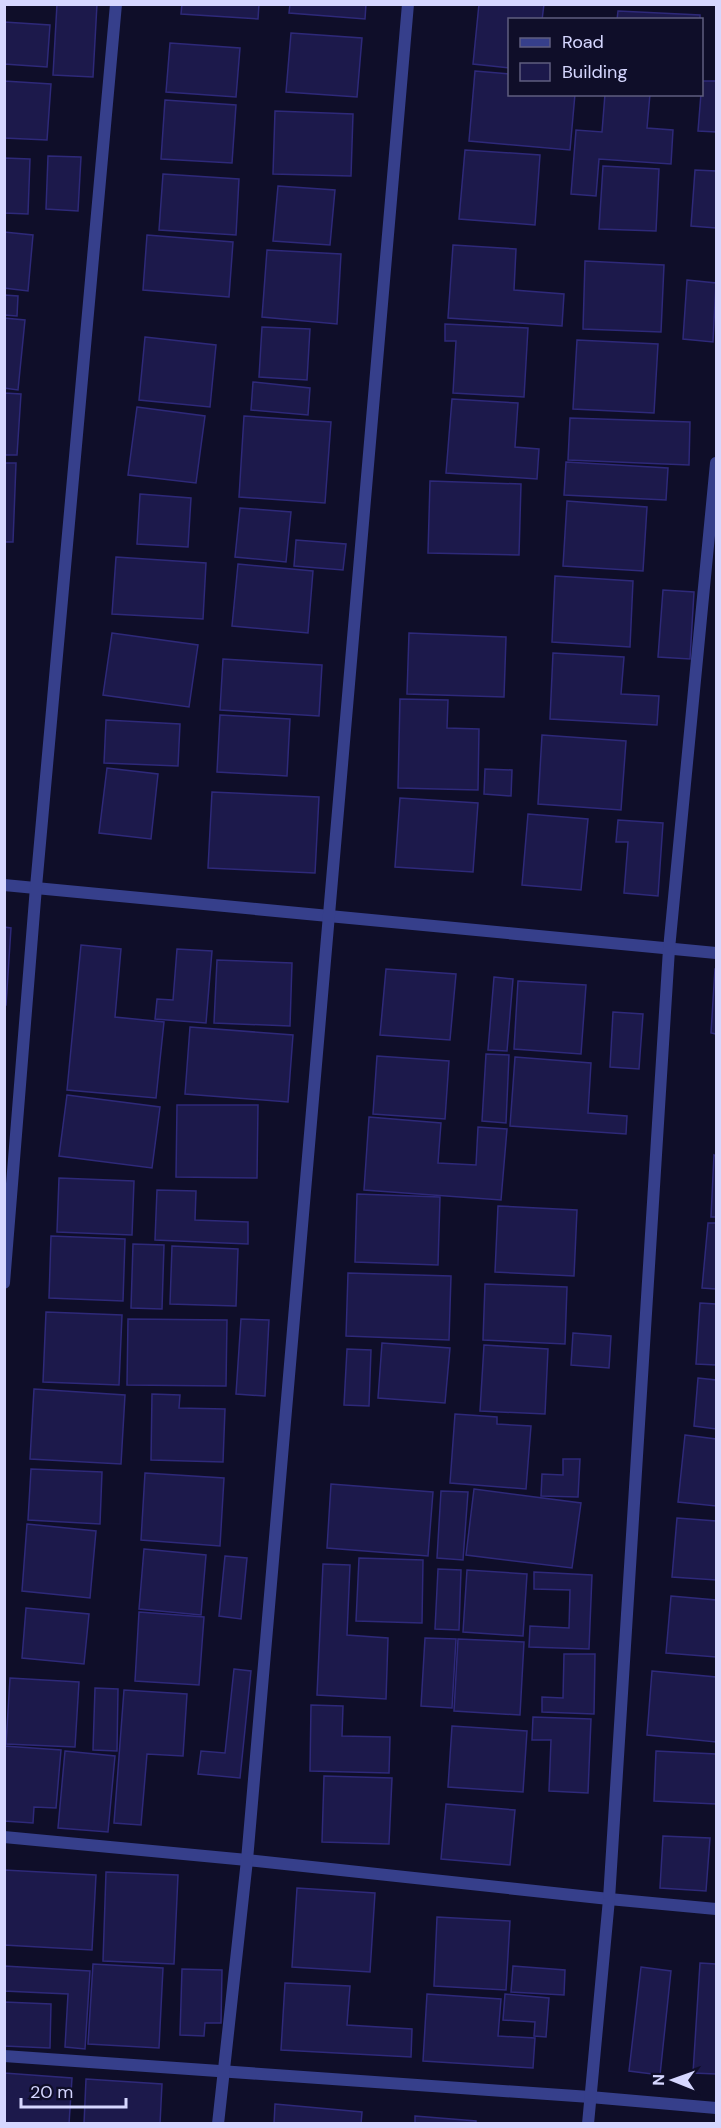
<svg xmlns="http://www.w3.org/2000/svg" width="721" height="2128" viewBox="0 0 721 2128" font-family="'DM Sans',sans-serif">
  <rect width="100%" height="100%" fill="#0f0e29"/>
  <g fill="#1c194b" stroke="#2e2979" stroke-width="1.5">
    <polygon points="57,4 97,4 93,77 53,75"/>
    <polygon points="182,4 259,4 258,19 181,14"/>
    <polygon points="290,4 366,4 365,19 289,13"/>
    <polygon points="479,4 544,4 542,20 510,20 510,68 473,64"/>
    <polygon points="618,11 700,15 700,20 617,20"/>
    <polygon points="4,22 50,25 47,67 4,64"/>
    <polygon points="291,33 362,38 357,97 286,92"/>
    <polygon points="170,43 240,48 236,97 166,92"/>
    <polygon points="475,71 510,74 510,94 575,94 570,150 469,141"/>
    <polygon points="4,81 51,84 47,140 4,138"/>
    <polygon points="702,81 716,81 716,132 698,131"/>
    <polygon points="605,94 650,94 647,128 673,130 671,164 599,159 596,196 571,194 576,130 602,132"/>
    <polygon points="165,100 236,105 232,163 161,159"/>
    <polygon points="275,111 353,114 351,176 273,174"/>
    <polygon points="465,150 540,155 535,225 459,219"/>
    <polygon points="48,156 81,157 78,211 46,209"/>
    <polygon points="4,158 30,159 28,214 4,213"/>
    <polygon points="603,166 659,169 656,231 599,229"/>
    <polygon points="695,170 716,171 716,228 691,226"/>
    <polygon points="163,174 239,179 236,235 159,230"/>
    <polygon points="278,186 335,190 330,245 273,241"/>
    <polygon points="4,232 33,235 28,291 4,288"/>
    <polygon points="147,235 233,242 229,297 143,290"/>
    <polygon points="453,245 516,249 514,290 564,294 562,326 448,318"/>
    <polygon points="267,250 341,254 337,324 262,317"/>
    <polygon points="585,261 664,265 661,332 583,329"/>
    <polygon points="687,280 716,283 713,342 683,339"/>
    <polygon points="4,295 18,296 17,316 4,315"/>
    <polygon points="4,318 25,320 18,390 4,388"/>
    <polygon points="445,324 528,328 524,397 453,393 456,341 445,341"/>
    <polygon points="262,327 310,329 307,380 259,377"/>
    <polygon points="145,337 216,345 210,407 139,400"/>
    <polygon points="577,340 658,344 654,413 573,409"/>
    <polygon points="253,382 310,388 308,415 251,410"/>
    <polygon points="4,393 21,394 17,455 4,455"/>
    <polygon points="452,399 518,403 515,447 539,449 537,479 446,473"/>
    <polygon points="137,407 205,416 196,483 128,475"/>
    <polygon points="244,416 331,422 325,503 239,497"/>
    <polygon points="570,418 690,422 689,465 568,460"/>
    <polygon points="566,462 668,468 666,500 564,495"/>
    <polygon points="4,463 16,463 13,542 4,542"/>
    <polygon points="430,481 521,484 519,555 428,553"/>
    <polygon points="140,494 191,498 188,547 137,544"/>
    <polygon points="567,501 647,507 643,571 563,566"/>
    <polygon points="240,508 291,512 286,562 235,557"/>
    <polygon points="296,540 346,544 343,570 294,566"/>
    <polygon points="116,557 206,563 203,619 112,614"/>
    <polygon points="238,564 313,571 308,633 232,626"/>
    <polygon points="555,576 633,581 630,647 552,642"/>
    <polygon points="663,590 694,592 690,659 658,657"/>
    <polygon points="112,633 198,645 189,707 103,695"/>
    <polygon points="409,633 506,637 504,697 407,694"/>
    <polygon points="553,653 624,657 621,694 659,696 657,725 550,719"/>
    <polygon points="223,659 322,665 319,716 220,710"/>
    <polygon points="400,699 448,700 447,728 479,729 478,790 398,788"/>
    <polygon points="220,715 290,719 287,776 217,772"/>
    <polygon points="106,720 180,724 178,766 104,763"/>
    <polygon points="542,735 626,741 621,810 538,804"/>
    <polygon points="107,768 158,774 151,839 99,833"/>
    <polygon points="485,769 512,770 511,796 484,794"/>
    <polygon points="212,792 319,797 315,873 208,868"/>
    <polygon points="400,798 478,803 473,872 395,867"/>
    <polygon points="528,814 588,819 581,890 522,885"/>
    <polygon points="618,820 663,823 658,896 624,893 628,842 616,842"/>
    <polygon points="4,927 11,928 6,1005 4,1005"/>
    <polygon points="81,945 121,949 115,1017 164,1022 156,1098 67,1090"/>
    <polygon points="177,949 212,951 206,1023 155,1019 157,999 173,1000"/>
    <polygon points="217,960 292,963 290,1026 214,1023"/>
    <polygon points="386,969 456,974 450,1040 380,1035"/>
    <polygon points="715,969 716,969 716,1034 711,1033"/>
    <polygon points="494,977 513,979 507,1051 488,1050"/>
    <polygon points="518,981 586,985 581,1054 514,1049"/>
    <polygon points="613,1012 643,1014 639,1069 610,1067"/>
    <polygon points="190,1027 293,1035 288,1102 185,1094"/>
    <polygon points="486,1054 509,1055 506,1123 482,1121"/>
    <polygon points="377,1056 449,1061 445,1119 373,1114"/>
    <polygon points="515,1057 591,1063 588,1113 627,1116 626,1134 510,1126"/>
    <polygon points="67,1095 160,1107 152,1168 59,1156"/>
    <polygon points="177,1105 258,1105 257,1178 176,1177"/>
    <polygon points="369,1117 441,1123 438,1163 476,1165 478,1127 507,1129 501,1200 364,1190"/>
    <polygon points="714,1155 716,1156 716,1217 711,1217"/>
    <polygon points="59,1178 134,1181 132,1235 57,1232"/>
    <polygon points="157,1190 196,1191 195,1220 248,1222 248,1244 155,1240"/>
    <polygon points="357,1194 440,1197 438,1265 355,1262"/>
    <polygon points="498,1206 577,1210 574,1276 495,1272"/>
    <polygon points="708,1223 716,1223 716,1289 702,1288"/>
    <polygon points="51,1236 125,1239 123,1301 49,1298"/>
    <polygon points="133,1244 164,1245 162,1309 131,1308"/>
    <polygon points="172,1246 238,1249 236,1306 170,1304"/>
    <polygon points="348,1273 451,1276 449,1340 346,1336"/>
    <polygon points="485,1284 567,1287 565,1344 483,1340"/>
    <polygon points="700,1303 716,1304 716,1365 696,1364"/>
    <polygon points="46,1312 122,1315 119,1385 43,1382"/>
    <polygon points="128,1319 227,1320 226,1386 127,1385"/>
    <polygon points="241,1319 269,1320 265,1396 236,1394"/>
    <polygon points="573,1333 611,1336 609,1368 571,1365"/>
    <polygon points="382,1343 450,1348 445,1403 378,1398"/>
    <polygon points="484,1345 548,1349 545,1414 480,1411"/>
    <polygon points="347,1349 371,1350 369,1406 344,1405"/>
    <polygon points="698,1378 716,1380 716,1429 694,1426"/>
    <polygon points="34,1389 125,1395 121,1464 30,1459"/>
    <polygon points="152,1394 180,1395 179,1408 225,1409 223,1462 151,1460"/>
    <polygon points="455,1414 497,1417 497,1424 531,1426 526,1489 450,1483"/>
    <polygon points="685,1435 716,1439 716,1506 678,1502"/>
    <polygon points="563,1459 580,1459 578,1497 541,1496 542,1474 563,1475"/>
    <polygon points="31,1469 102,1472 100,1524 28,1520"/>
    <polygon points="145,1473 224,1478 220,1546 141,1540"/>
    <polygon points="331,1484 433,1492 428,1556 327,1548"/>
    <polygon points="474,1489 581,1503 572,1568 466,1555"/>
    <polygon points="441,1491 468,1492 463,1560 437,1558"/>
    <polygon points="677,1518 716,1521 716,1580 672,1577"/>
    <polygon points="27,1524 96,1531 90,1598 22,1591"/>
    <polygon points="144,1549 206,1555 201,1615 139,1609"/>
    <polygon points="225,1556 247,1558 241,1619 219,1616"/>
    <polygon points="359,1558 423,1560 422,1623 356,1621"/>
    <polygon points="323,1564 350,1565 347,1635 388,1638 386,1699 317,1695"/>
    <polygon points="438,1569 461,1570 459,1630 435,1629"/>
    <polygon points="467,1570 527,1574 523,1636 463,1632"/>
    <polygon points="534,1572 592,1575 589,1649 529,1647 530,1626 569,1628 570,1590 534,1589"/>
    <polygon points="671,1596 716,1600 716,1657 666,1653"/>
    <polygon points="26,1608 89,1614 84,1664 22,1658"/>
    <polygon points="139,1612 204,1617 199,1685 135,1681"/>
    <polygon points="425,1638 456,1639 452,1708 421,1706"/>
    <polygon points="458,1639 524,1642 520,1715 454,1711"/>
    <polygon points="564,1654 595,1654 594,1714 542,1712 542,1697 563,1698"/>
    <polygon points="234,1669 251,1671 240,1778 198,1774 201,1751 225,1753"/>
    <polygon points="652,1671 716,1677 716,1742 647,1735"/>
    <polygon points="10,1678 79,1682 75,1747 6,1744"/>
    <polygon points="95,1688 118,1689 117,1751 93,1750"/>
    <polygon points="124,1690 187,1694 183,1756 147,1754 141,1825 114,1823"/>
    <polygon points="311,1705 343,1706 342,1736 390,1737 389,1773 310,1771"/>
    <polygon points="533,1717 591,1719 588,1793 549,1791 551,1740 532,1740"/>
    <polygon points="452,1726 527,1731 523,1792 448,1787"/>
    <polygon points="4,1746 61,1750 56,1808 34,1807 33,1823 4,1821"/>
    <polygon points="65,1751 115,1756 108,1832 58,1828"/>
    <polygon points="656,1751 716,1754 716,1804 654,1801"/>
    <polygon points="324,1776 392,1778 389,1844 322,1842"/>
    <polygon points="446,1804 515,1810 510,1865 441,1859"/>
    <polygon points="663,1836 710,1838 706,1891 660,1888"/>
    <polygon points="4,1870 96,1875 92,1950 4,1945"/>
    <polygon points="106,1872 178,1875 174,1964 103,1961"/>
    <polygon points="297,1888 375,1893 370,1972 292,1967"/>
    <polygon points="437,1917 510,1921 506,1990 434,1986"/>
    <polygon points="700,1963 716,1964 716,2074 693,2073"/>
    <polygon points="93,1964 163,1968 159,2048 88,2044"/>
    <polygon points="4,1966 90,1971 85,2049 65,2047 68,1994 4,1991"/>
    <polygon points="513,1966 565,1970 564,1995 511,1992"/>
    <polygon points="641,1967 671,1971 660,2075 629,2071"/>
    <polygon points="182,1969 222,1970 221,2023 205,2023 204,2036 180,2035"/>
    <polygon points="285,1983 350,1986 347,2025 412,2029 411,2057 281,2050"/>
    <polygon points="427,1994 501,1999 498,2036 535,2038 533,2068 423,2061"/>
    <polygon points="505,1994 549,1998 546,2037 534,2036 535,2022 503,2020"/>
    <polygon points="4,2002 51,2004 50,2048 4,2046"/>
    <polygon points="4,2073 72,2078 69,2124 4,2124"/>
    <polygon points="86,2079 162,2084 160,2124 84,2124"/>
    <polygon points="275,2104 362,2112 361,2124 274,2124"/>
    <polygon points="415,2116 476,2121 476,2124 415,2124"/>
  </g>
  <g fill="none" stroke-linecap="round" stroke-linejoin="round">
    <g stroke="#363f8b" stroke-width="12">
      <polyline points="4,885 716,953"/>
      <polyline points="4,1283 36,887 116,4"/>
      <polyline points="4,1837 247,1860 609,1899 716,1909"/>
      <polyline points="4,2056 590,2097 716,2108"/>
      <polyline points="218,2124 247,1860 408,4"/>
      <polyline points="588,2124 609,1899 669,949 716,463"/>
    </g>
  </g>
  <rect width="721" height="2128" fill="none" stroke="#d6d7ff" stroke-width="12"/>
  <rect x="508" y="18" width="195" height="78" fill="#0f0e29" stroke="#5f5e7f" stroke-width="1.5"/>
  <rect x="520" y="38" width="30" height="9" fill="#363f8b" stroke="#5f5e7f" stroke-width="1.5"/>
  <text x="562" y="48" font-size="18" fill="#d6d7ff">Road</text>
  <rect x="520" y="63" width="30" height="18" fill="#1c194b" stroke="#5f5e7f" stroke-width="1.5"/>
  <text x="562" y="78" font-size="18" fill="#d6d7ff">Building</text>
  <g transform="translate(673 2080) rotate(271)" stroke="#0f0e29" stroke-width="4.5" paint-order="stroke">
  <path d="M0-4.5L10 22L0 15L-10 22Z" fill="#d6d7ff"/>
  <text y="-9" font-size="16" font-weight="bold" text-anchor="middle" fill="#d6d7ff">N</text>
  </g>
  <path d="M21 2098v9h105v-9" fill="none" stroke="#d6d7ff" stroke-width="3"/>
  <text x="30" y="2098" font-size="18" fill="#d6d7ff" stroke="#0f0e29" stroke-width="4.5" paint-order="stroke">20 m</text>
</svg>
